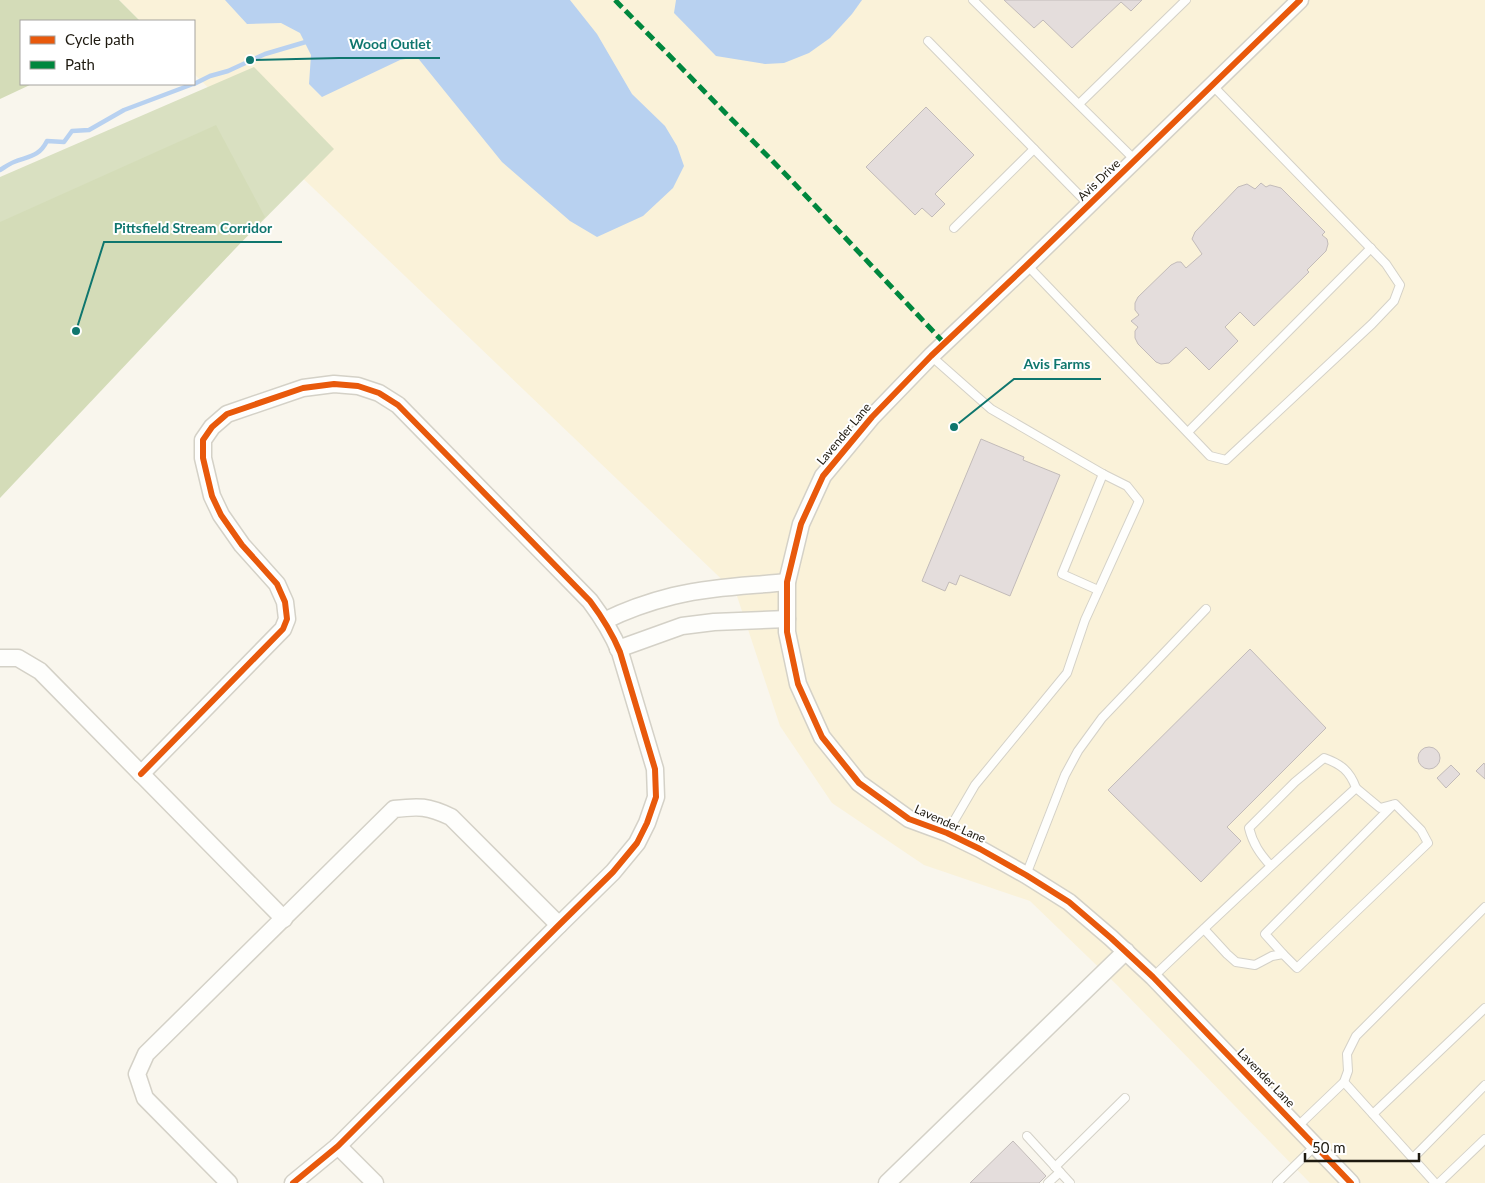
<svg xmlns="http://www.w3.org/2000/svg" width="1485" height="1183" viewBox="0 0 1485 1183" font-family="Lato,sans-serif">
  <rect width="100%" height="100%" fill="#f9f6ed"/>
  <polygon fill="#faf2d9" points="119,0 1485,0 1485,1183 1310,1183 1117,985 1030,901 924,865 832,803 780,726 736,593 194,74 194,21 140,21"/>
  <polygon fill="#d9e0c1" points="254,67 334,149 0,485 0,177"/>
  <g fill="#d4dcb8">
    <polygon points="0,0 119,0 140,21 21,21 21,84 32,84 0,99"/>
    <polygon points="216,125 265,217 0,498 0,222"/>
  </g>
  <g fill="#b8d1f0">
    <polygon points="225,0 570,0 597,34 632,94 665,126 677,146 684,166 673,188 643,216 597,237 570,221 502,162 417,57 400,60 322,97 309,84 311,55 300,33 281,23 247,24"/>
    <polygon points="676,0 862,0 852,14 830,38 809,53 784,63 765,64 716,56 674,13"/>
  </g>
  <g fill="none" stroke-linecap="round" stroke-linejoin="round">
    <g stroke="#b8d1f0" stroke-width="4.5">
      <polyline points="194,84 210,76 228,71 265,54 309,41"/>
      <path d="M0 170C5 167 9 164 14 162 29 156 39 157 47 141L64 142 72 131 89 130 124 110 193 84"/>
    </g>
  </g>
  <g fill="#e4dddc" stroke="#c2bbb9">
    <polygon points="1004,0 1142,0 1131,11 1121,2 1072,48 1043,20 1034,28"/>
    <polygon points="926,107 974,155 935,194 945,204 932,217 922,208 915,215 866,167"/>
    <polygon points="1261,183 1266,187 1270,185 1281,188 1325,232 1322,235 1327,239 1328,244 1326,251 1307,270 1309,272 1254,326 1240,312 1225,327 1238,341 1209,370 1186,347 1169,363 1161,364 1156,362 1138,344 1135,338 1135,331 1138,327 1131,321 1139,315 1135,310 1135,303 1138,297 1171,265 1177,262 1181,262 1186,268 1202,254 1192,239 1195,232 1238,187 1247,184 1255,189"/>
    <polygon points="981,439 1024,457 1023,460 1060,475 1010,596 960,575 956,585 949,582 945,591 922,581"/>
    <polygon points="1250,649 1326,728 1227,827 1241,841 1201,882 1108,790"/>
    <circle cx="1429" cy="758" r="11"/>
    <polygon points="1484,763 1485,765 1485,779 1476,771"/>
    <polygon points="1451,765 1460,774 1446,788 1437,778"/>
    <polygon points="1013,1141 1046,1176 1039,1183 970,1183"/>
  </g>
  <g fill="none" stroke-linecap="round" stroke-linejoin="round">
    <g stroke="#d4d1c7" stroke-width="10">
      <g id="service">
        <polyline points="973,0 1135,160"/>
        <polyline points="928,41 1089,205"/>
        <polyline points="1079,104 1186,0"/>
        <polyline points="954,228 1034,149"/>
        <polyline points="1027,265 1210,456 1226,460 1372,324 1394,301 1400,285 1386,264 1213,86"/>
        <polyline points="931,356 991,409 1103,474 1127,486 1139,501 1085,620 1067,673 975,785 947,833"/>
        <polyline points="1188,432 1371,248"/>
        <polyline points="1098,590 1062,574 1103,474"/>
        <polyline points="1026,875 1065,775 1078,751 1102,718 1206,609"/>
        <polyline points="1204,929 1227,954 1236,962 1255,965 1272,956 1283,954 1297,968 1428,843 1421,830 1395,804 1380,808 1356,788"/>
        <polyline points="1283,954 1265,934 1393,805"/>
        <path d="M1153 977C1220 913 1288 850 1356 788 1350 771 1341 764 1324 758L1295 782 1249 828C1253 844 1260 854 1271 866"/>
        <polyline points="1344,1082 1435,1183"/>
        <polyline points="1373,1114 1485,1008"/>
        <polyline points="1297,1127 1344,1082 1348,1071 1347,1054 1356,1036 1485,907"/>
        <polyline points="1027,1136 1070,1183"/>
        <polyline points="1413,1158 1485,1085"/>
        <polyline points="1055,1167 1125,1098"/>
        <polyline points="1048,1183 1060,1172"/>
        <polyline points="1277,1183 1315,1146"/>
        <polyline points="1439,1183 1485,1139"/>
      </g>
    </g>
    <g stroke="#d4d1c7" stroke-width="19">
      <g id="minor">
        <polyline points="1300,0 1027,265 931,356 872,417 823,476 801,524 787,582 787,632 798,684 822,737 859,783 909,819 947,833 980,849 1026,875 1069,902 1111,938 1153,977 1351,1183"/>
        <path d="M604 621C626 610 649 602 673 596 710 587 749 586 787 582"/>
        <polyline points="618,649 682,626 714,622 787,619"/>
        <polyline points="0,658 18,658 40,671 284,919"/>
        <path d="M141 774 283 629 287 619 285 602 277 584 242 545 221 515 212 496 203 458V440L212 427 227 414 303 388 334 384 358 386 379 393 398 405 590 601C602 617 612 633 620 652L655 769 656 797 647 823 637 843 613 872 559 925 338 1146 293 1183"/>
        <polyline points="338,1146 375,1183"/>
        <path d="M229 1183 145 1098 137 1074 146 1054 394 809C419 806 428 806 451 817L559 925"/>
        <polyline points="887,1183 1126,951"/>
      </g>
    </g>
    <use href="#service" stroke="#fefefc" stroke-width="8"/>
    <use href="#minor" stroke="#fefefc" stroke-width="16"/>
    <polyline stroke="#00873e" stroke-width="5" stroke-dasharray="10 5" stroke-linecap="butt" points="615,0 792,181 945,344"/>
    <g stroke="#fff" stroke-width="9">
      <g id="cycleway">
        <polyline points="1300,0 1027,265 931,356 872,417 823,476 801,524 787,582 787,632 798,684 822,737 859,783 909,819 947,833 980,849 1026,875 1069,902 1111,938 1153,977 1351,1183"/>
        <path d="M141 774 283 629 287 619 285 602 277 584 242 545 221 515 212 496 203 458V440L212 427 227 414 303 388 334 384 358 386 379 393 398 405 590 601C602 617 612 633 620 652L655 769 656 797 647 823 637 843 613 872 559 925 338 1146 293 1183"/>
      </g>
    </g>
    <use href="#cycleway" stroke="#e8590c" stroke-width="6"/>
  </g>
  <g text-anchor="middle" stroke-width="4" stroke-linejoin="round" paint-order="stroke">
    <g font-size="12" fill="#1e1a10" stroke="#fff">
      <text transform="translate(1099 180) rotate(-44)" y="4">Avis Drive</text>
      <text transform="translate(844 434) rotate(-50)" y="4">Lavender Lane</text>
      <text transform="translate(950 824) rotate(24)" y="4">Lavender Lane</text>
      <text transform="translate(1266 1078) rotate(46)" y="4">Lavender Lane</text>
    </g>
  </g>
  <path fill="none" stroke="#0f766e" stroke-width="2" d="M250 60L339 58H440M76 331L104 242H282M954 427L1014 379H1101"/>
  <g fill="#0f766e" stroke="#fff" stroke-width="2">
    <circle cx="250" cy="60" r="5"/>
    <circle cx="76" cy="331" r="5"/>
    <circle cx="954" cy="427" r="5"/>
  </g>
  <g font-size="14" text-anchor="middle" font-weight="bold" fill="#0f766e" stroke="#fff" stroke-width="4" stroke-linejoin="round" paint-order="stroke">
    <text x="390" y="49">Wood Outlet</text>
    <text x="193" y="233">Pittsfield Stream Corridor</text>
    <text x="1057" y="369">Avis Farms</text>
  </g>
  <rect x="20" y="20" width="175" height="65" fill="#ffffff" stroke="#a5a39f"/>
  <rect x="30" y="36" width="25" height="8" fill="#e8590c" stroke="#a5a39f"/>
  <text x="65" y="45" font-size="15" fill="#1e1a10">Cycle path</text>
  <rect x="30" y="61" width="25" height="8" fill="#00873e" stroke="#a5a39f"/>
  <text x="65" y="70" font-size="15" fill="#1e1a10">Path</text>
  <path d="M1305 1153v8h114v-8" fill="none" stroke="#1e1a10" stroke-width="2.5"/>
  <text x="1312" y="1153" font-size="15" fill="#1e1a10" stroke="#ffffff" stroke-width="4" paint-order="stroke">50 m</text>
</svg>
